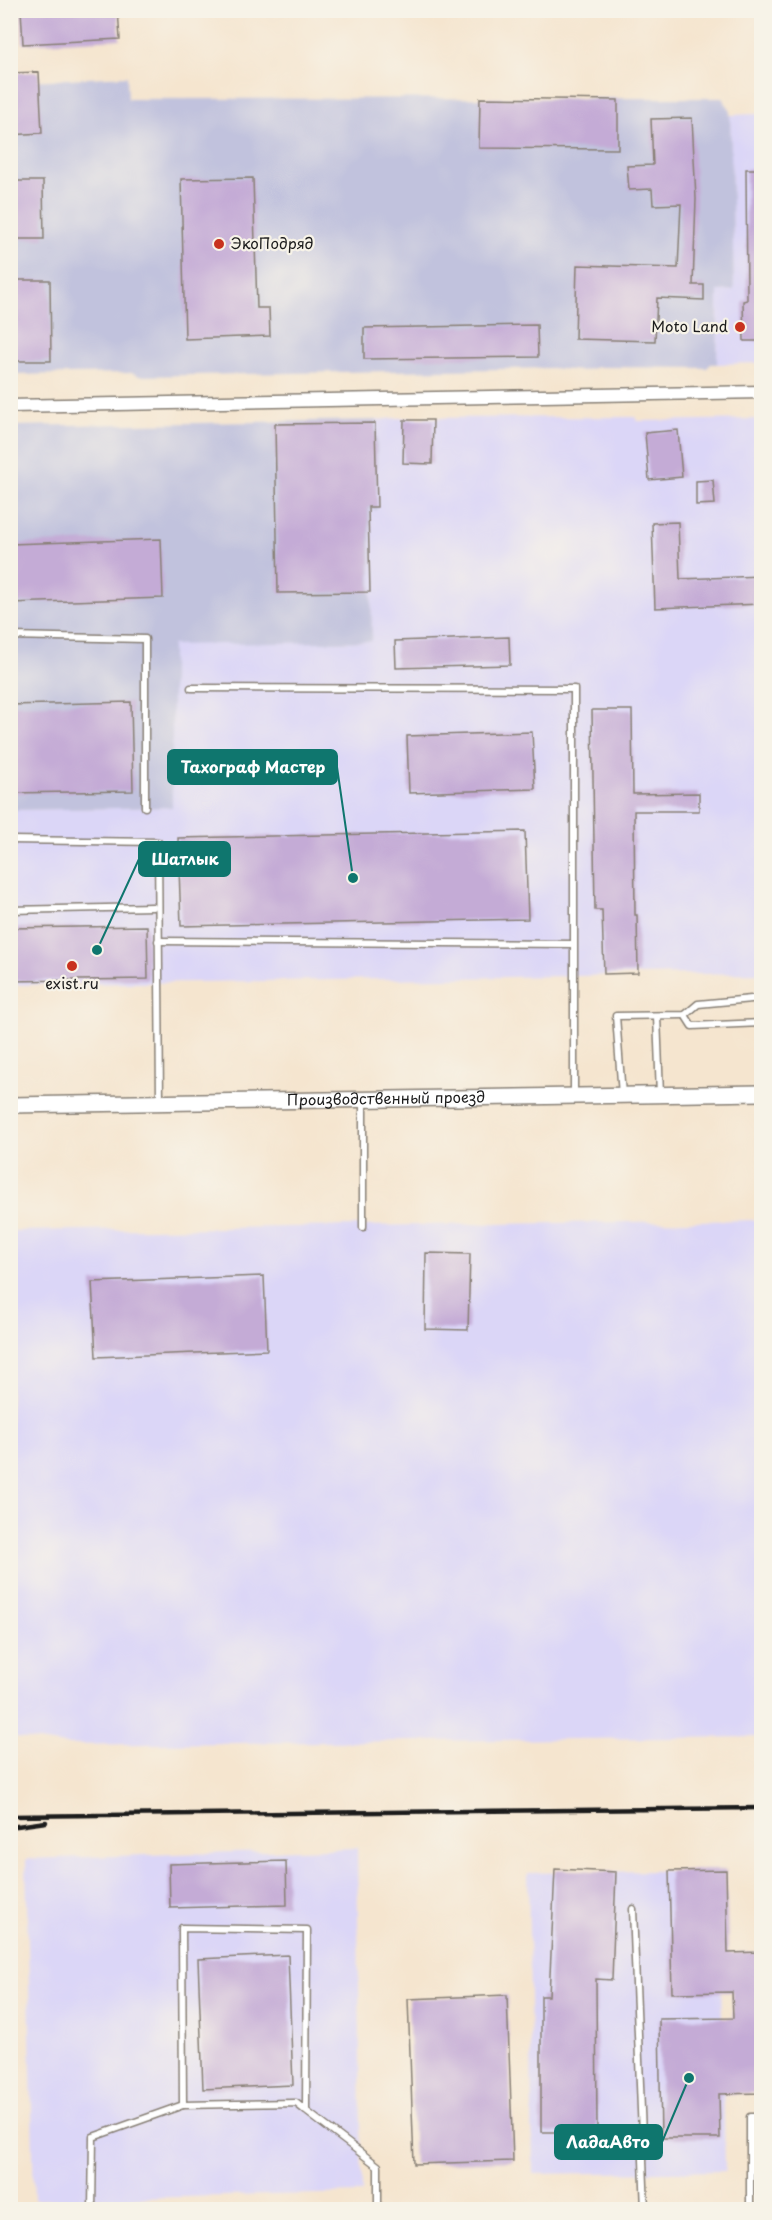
<svg xmlns="http://www.w3.org/2000/svg" width="772" height="2220" viewBox="0 0 772 2220" font-family="'Playpen Sans',sans-serif">
  <rect width="100%" height="100%" fill="#f7f3e8"/>
  <filter id="ink" filterUnits="userSpaceOnUse"><feTurbulence type="fractalNoise" baseFrequency=".0167" numOctaves="2"/><feDisplacementMap in="SourceGraphic" scale="12" xChannelSelector="R" yChannelSelector="G"/><feConvolveMatrix kernelMatrix="1 2 1 2 8 2 1 2 1" color-interpolation-filters="sRGB"/></filter>
  <filter id="wash" filterUnits="userSpaceOnUse"><feTurbulence type="fractalNoise" baseFrequency=".008" numOctaves="4" result="noise"/><feDisplacementMap in="SourceGraphic" scale="24" xChannelSelector="R" yChannelSelector="G"/><feGaussianBlur stdDeviation="1.35" result="paint"/><feColorMatrix in="noise" values="0 0 0 0 0 0 0 0 0 0 0 0 0 0 0 0 0 1.4 0 .05"/><feComposite in="paint" operator="in"/></filter>
  <g filter="url(#wash)">
    <rect width="100%" height="100%" fill="#f5e5cf"/>
    <g fill="#dbd6f7">
      <polygon points="761,114 761,363 717,364 718,291 734,290 730,115"/>
      <polygon points="636,417 637,421 761,419 761,973 11,985 10,810 171,807 172,644 372,641 370,510 377,509 377,420 396,418"/>
      <polygon points="761,1220 761,1737 66,1745 11,1737 11,1231"/>
      <polygon points="357,1848 362,2193 34,2200 26,1859"/>
      <polygon points="719,1870 725,2171 533,2174 528,1873"/>
    </g>
    <g fill="#c1c2dd">
      <polygon points="127,76 128,99 722,98 730,109 734,290 718,291 717,364 711,364 707,368 598,367 580,371 552,368 139,376 132,373 11,375 11,82"/>
      <polygon points="377,420 377,510 370,510 372,641 172,645 172,807 11,810 10,426"/>
    </g>
    <g id="blocks">
      <g fill="#c4abd6">
        <polygon points="21,10 118,10 120,39 23,44"/>
        <polygon points="39,72 42,133 10,135 10,73"/>
        <polygon points="480,98 618,100 618,149 479,148"/>
        <polygon points="692,118 696,199 693,285 704,285 704,300 657,298 655,341 575,339 577,265 678,268 681,204 653,205 652,189 629,190 627,166 653,165 651,119"/>
        <polygon points="746,169 762,169 762,341 744,341 743,301 747,300"/>
        <polygon points="253,178 257,308 269,308 270,336 185,339 181,179"/>
        <polygon points="10,181 43,181 44,239 10,239"/>
        <polygon points="10,280 50,280 51,361 10,361"/>
        <polygon points="537,325 538,357 364,359 364,328"/>
        <polygon points="404,420 433,420 432,464 403,463"/>
        <polygon points="375,423 377,507 368,507 370,592 278,593 275,424"/>
        <polygon points="678,430 682,477 649,480 645,433"/>
        <polygon points="713,480 715,504 696,505 696,481"/>
        <polygon points="678,522 680,579 762,576 762,604 655,608 652,523"/>
        <polygon points="161,539 163,598 10,603 10,544"/>
        <polygon points="509,637 510,665 396,668 395,641"/>
        <polygon points="131,702 133,791 10,793 10,705"/>
        <polygon points="592,710 632,710 633,794 699,793 699,811 634,811 635,915 637,915 638,973 604,974 602,910 595,910"/>
        <polygon points="532,732 535,789 409,793 407,736"/>
        <polygon points="525,831 528,919 181,926 178,838"/>
        <polygon points="147,926 148,979 10,981 10,928"/>
        <polygon points="426,1253 470,1254 468,1330 425,1329"/>
        <polygon points="264,1276 267,1350 96,1357 92,1282"/>
        <polygon points="286,1861 287,1905 170,1908 169,1864"/>
        <polygon points="555,1869 616,1872 612,1980 596,1979 597,2132 541,2132 541,1996 549,1996"/>
        <polygon points="726,1870 728,1953 762,1952 762,2093 719,2094 720,2138 661,2138 659,2019 733,2018 732,1992 672,1993 669,1871"/>
        <polygon points="288,1955 293,2085 203,2089 198,1959"/>
        <polygon points="507,1995 513,2161 414,2164 408,1999"/>
      </g>
    </g>
  </g>
  <g filter="url(#ink)">
    <use href="#blocks" fill-opacity="0" stroke="#888076" stroke-width="1.5"/>
    <g fill="none" stroke-linecap="round" stroke-linejoin="round">
      <g stroke="#888076" stroke-width="9">
        <g id="service">
          <polyline points="10,636 145,639 145,807"/>
          <polyline points="191,688 574,689 574,1096"/>
          <polyline points="10,840 158,842 160,1102"/>
          <polyline points="10,910 153,907"/>
          <polyline points="158,941 573,944"/>
          <polyline points="685,1015 692,1026 762,1023"/>
          <polyline points="657,1016 660,1095"/>
          <polyline points="622,1095 616,1016 685,1015 698,1004 762,998"/>
          <polyline points="363,1227 363,1100"/>
          <polyline points="633,1909 645,2210"/>
          <polyline points="306,2111 307,1930 182,1928 183,2105 296,2103 306,2111 378,2166 378,2210"/>
          <polyline points="92,2210 93,2137 183,2105"/>
          <polyline points="750,2210 750,2117 762,2117"/>
        </g>
      </g>
      <g stroke="#888076" stroke-width="15">
        <polyline id="minor" points="10,406 762,392"/>
      </g>
      <g stroke="#888076" stroke-width="18">
        <g id="tertiary">
          <path id="s1" d="M10 1105 762 1093"/>
        </g>
      </g>
      <use href="#service" stroke="#fff" stroke-width="6"/>
      <use href="#minor" stroke="#fff" stroke-width="12"/>
      <use href="#tertiary" stroke="#fff" stroke-width="15"/>
      <g stroke="#1c1c1c" stroke-width="4.5">
        <polyline points="10,1816 762,1808"/>
        <polyline points="10,1827 46,1822"/>
      </g>
    </g>
  </g>
  <g fill="#c8321e" stroke="#f7f3e8" stroke-width="2">
    <circle cx="219" cy="244" r="6"/>
    <circle cx="740" cy="327" r="6"/>
    <circle cx="72" cy="966" r="6"/>
  </g>
  <g text-anchor="middle" stroke-width="4.5" stroke-linejoin="round" paint-order="stroke">
    <g font-size="15" fill="#1c1c1c" stroke="#f7f3e8" text-anchor="start">
      <text x="231" y="249">ЭкоПодряд</text>
      <text x="728" y="332" text-anchor="end">Moto Land</text>
      <text x="72" y="989" text-anchor="middle">exist.ru</text>
    </g>
    <g font-size="15" fill="#1c1c1c" stroke="#f7f3e8">
      <text dy="5" stroke="none"><textPath href="#s1" startOffset="376">Производственный проезд</textPath></text>
    </g>
  </g>
  <path fill="none" stroke="#0f766e" stroke-width="2" d="M353 878L337 767M97 950L139 859M689 2078L662 2142"/>
  <g fill="#0f766e" stroke="#f7f3e8" stroke-width="2">
    <circle cx="353" cy="878" r="6"/>
    <circle cx="97" cy="950" r="6"/>
    <circle cx="689" cy="2078" r="6"/>
  </g>
  <g fill="#0f766e" stroke="#0f766e" stroke-width="2">
    <rect x="168" y="750" width="169" height="34" rx="6"/>
    <rect x="139" y="842" width="91" height="34" rx="6"/>
    <rect x="555" y="2125" width="107" height="34" rx="6"/>
  </g>
  <g font-size="16" text-anchor="middle" font-weight="bold" fill="#fff">
    <text x="253" y="773">Тахограф Мастер</text>
    <text x="185" y="865">Шатлык</text>
    <text x="608" y="2148">ЛадаАвто</text>
  </g>
  <rect width="772" height="2220" fill="none" stroke="#f7f3e8" stroke-width="36"/>
</svg>
